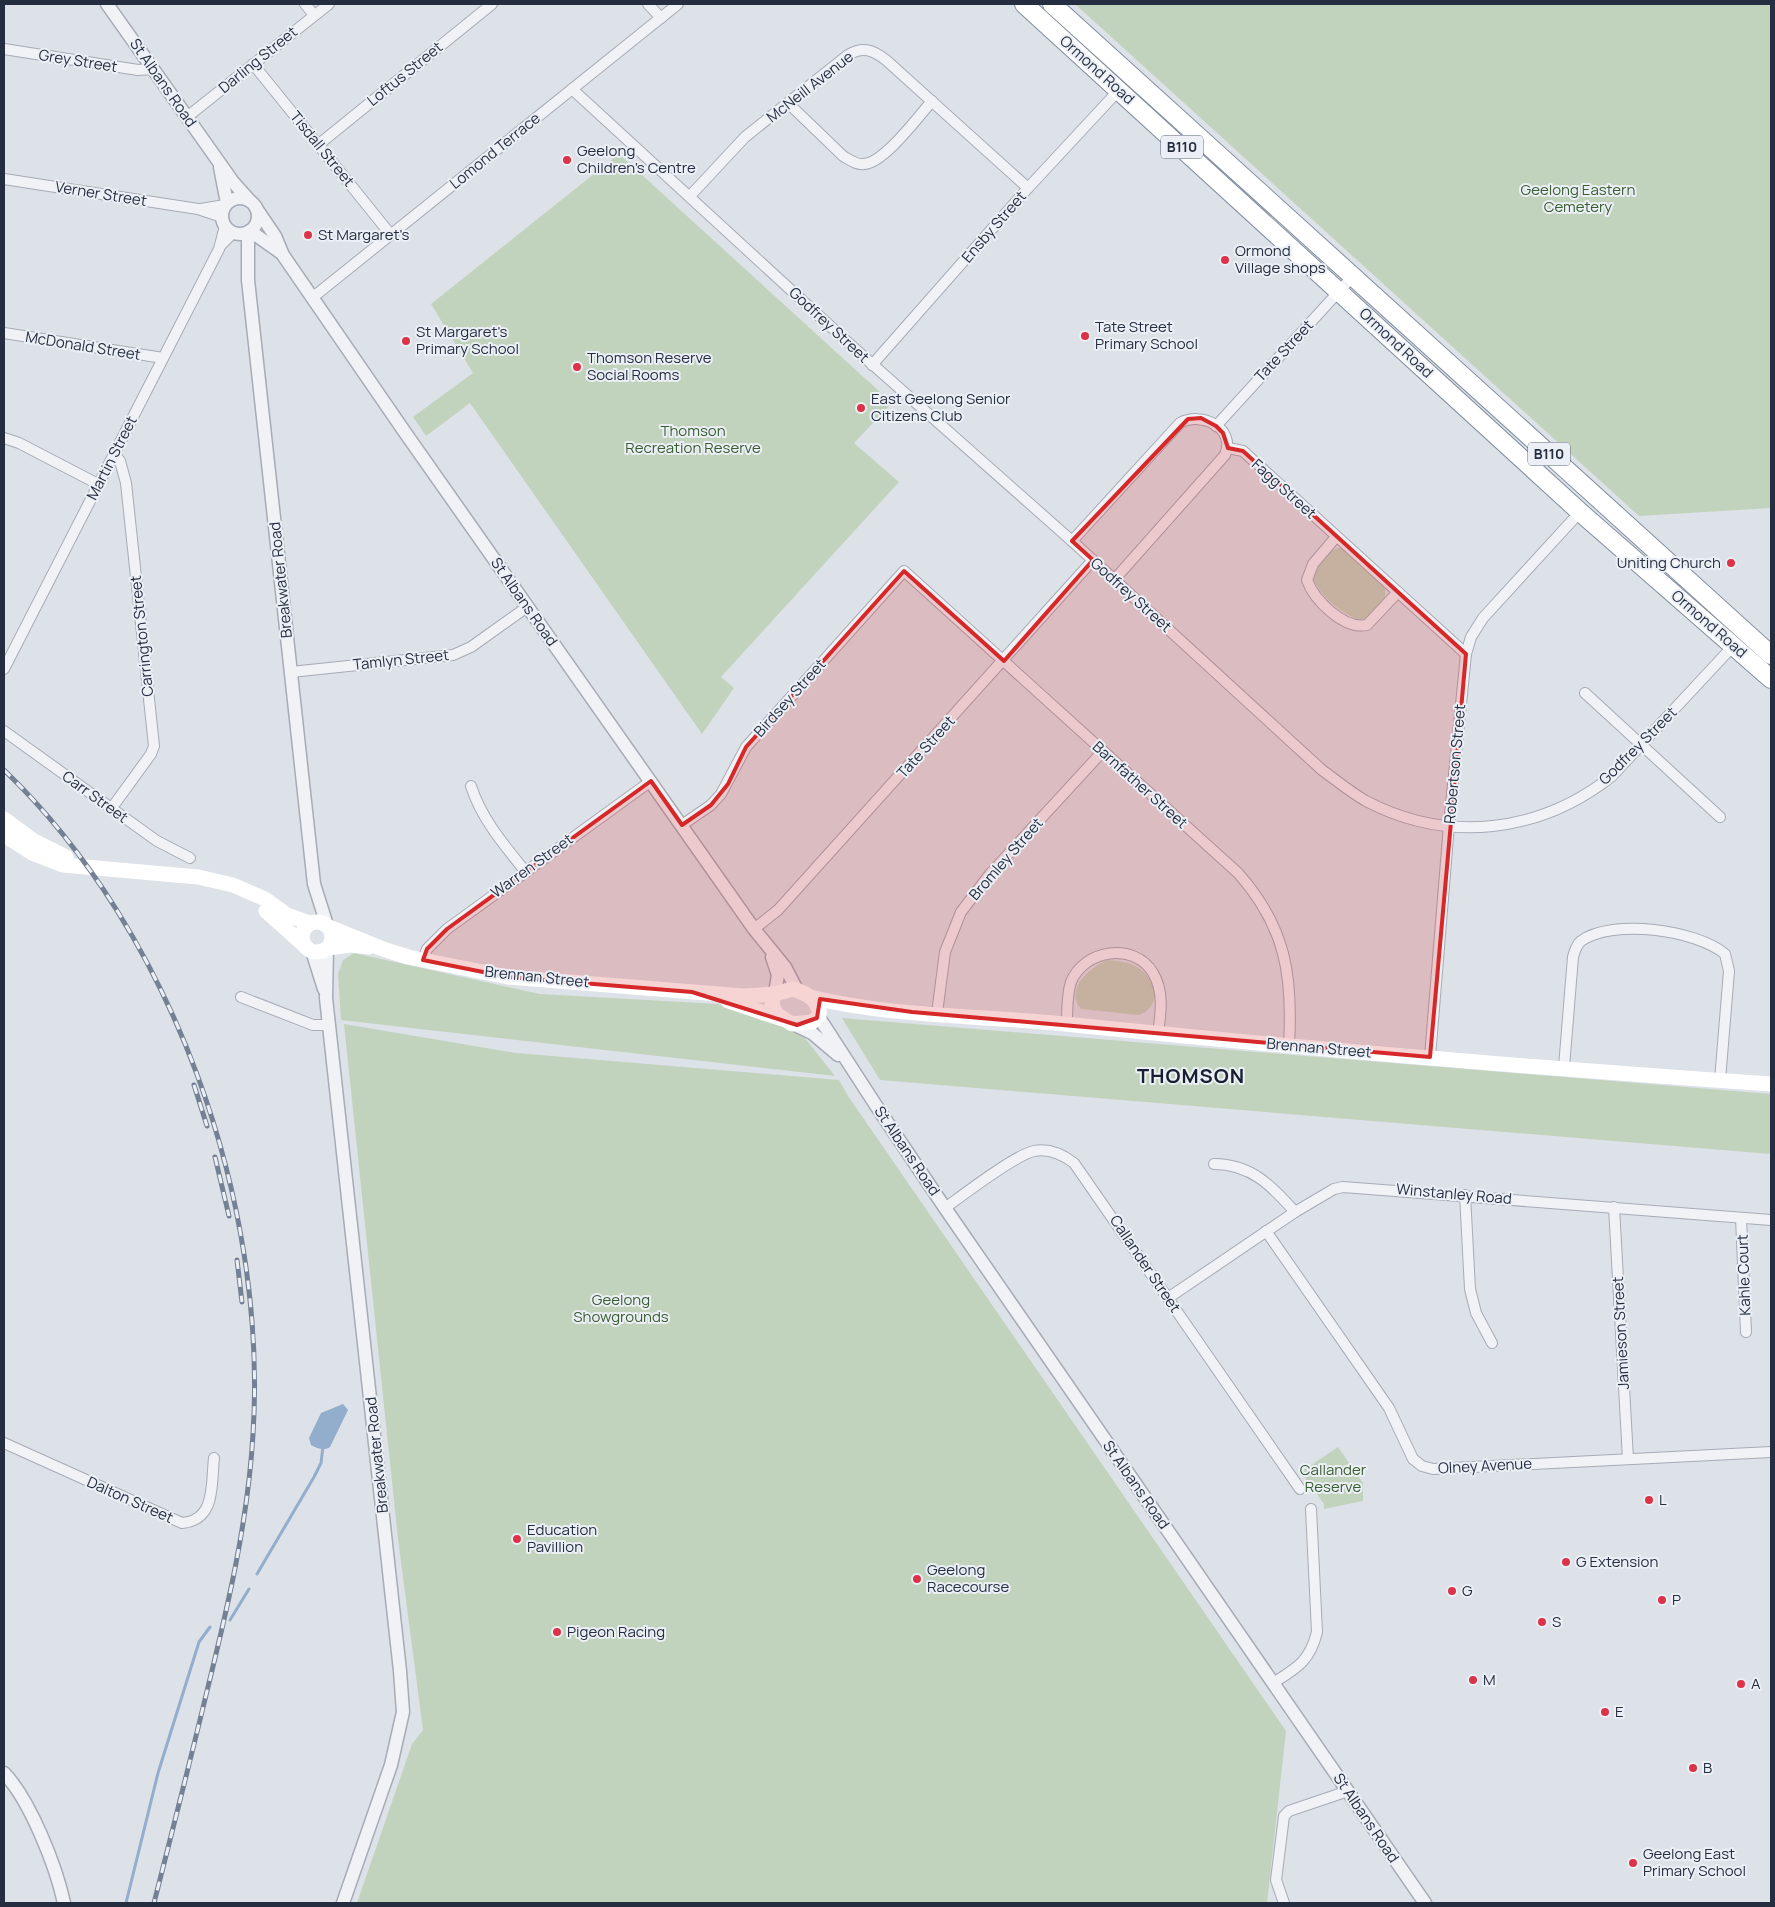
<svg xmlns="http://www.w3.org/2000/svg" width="1775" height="1907" viewBox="0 0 1775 1907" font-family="Manrope,sans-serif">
  <rect width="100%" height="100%" fill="#dde1e8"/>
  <g fill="#c2d3bd">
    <polygon points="1075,4 1771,4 1771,508 1639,516"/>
    <polygon points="619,154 892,403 854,443 899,482 721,677 734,688 702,734 470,403 426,436 413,417 473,373 431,304"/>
    <path d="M1341 547 1385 586V597L1365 621C1347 620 1313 591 1312 573L1333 550Z"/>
    <polygon points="354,953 540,994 718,1004 800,1032 835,1076 341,1020 338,974 343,960"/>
    <path d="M1108 960C1118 961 1130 962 1139 968 1156 980 1163 1006 1139 1015L1081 1009C1064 989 1090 967 1108 960Z"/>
    <polygon points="842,1018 1771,1094 1771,1154 880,1080"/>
    <polygon points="344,1024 516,1053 839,1080 848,1096 1286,1731 1267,1903 357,1903 412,1744 423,1730 398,1539"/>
    <polygon points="1338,1447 1363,1483 1363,1501 1324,1509 1324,1504 1301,1472"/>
  </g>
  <path fill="#93aecd" d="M343 1404 348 1410 330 1447C324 1451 318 1449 311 1445L309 1438 321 1413Z"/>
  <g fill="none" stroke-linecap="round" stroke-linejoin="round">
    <g stroke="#93aecd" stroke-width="3">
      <polyline points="257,1574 314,1477 321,1463 323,1446"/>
      <polyline points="230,1620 249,1589"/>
      <polyline points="126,1903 158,1773 199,1642 210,1627"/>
    </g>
    <g stroke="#a6abb6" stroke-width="12">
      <g id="minor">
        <polyline points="305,4 314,15"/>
        <polyline points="648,4 661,18"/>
        <polyline points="4,49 138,70 152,69"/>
        <polyline points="253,64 391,235"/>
        <path d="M572 89 854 348 1072 541 1322 770C1336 780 1350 792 1366 801 1448 844 1540 833 1612 776L1734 645"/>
        <path d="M788 103 843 156C850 160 856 165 864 164 884 163 918 117 932 101"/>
        <polyline points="187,117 329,4"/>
        <polyline points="318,145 492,4"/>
        <polyline points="4,179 198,209 222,217"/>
        <path d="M690 196 745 137 848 55C863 46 873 50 886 60L1028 188"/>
        <polyline points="201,209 225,205"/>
        <polyline points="220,246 233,233"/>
        <polyline points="312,298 678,4"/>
        <polyline points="4,333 163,358"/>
        <polyline points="872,365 1028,188 1119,90"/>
        <polyline points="1216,426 1353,276"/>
        <polyline points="4,438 19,443 98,484"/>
        <polyline points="1228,448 1243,451 1466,654"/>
        <path d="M1336 537 1313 564 1307 580C1314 600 1344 630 1367 625L1398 592"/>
        <path d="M1072 541 1180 423C1202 411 1236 428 1225 455L1114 580"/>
        <polyline points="4,669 219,249 225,226"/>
        <polyline points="291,672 453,655 471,647 527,607"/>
        <polyline points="1585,693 1720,817"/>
        <polyline points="4,731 157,841 190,858"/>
        <path d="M471 786C481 818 504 845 525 871"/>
        <polyline points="111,809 151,754 154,746 126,483 120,461 114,453"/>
        <path d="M682 825 711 805 721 794 746 747 904 571 1238 873C1286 927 1293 976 1289 1045"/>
        <polyline points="754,929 778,910 1093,560"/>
        <polyline points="423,960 427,949 447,929 651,781"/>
        <polyline points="241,997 313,1025 329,1025"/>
        <polyline points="937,1013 945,952 961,912 990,874 1103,751"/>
        <path d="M1067 1024C1067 1010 1067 994 1071 982 1084 949 1135 942 1153 973 1164 991 1161 1013 1158 1033"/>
        <polyline points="1430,1057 1449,825 1466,654 1471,637 1483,618 1580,512"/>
        <path d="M1564 1067 1573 957C1575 951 1576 945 1581 941 1613 918 1696 930 1725 954L1729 971 1720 1080"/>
        <path d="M1214 1164C1251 1164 1272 1186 1295 1212"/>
        <polyline points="1465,1195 1470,1289 1476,1313 1492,1343"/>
        <polyline points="1614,1207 1628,1459"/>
        <path d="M945 1208C963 1195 1015 1155 1034 1151 1049 1148 1062 1154 1074 1163L1300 1489"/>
        <polyline points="1741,1218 1746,1332"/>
        <polyline points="1266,1231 1389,1408 1413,1459 1422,1466 1433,1469 1771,1452"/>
        <polyline points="1168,1298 1295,1212 1334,1189 1343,1187 1771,1220"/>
        <path d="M4 1443 182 1523C216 1520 211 1485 214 1458"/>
        <path d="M1273 1683C1297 1668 1310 1661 1317 1632L1311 1509"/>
        <polyline points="1284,1903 1276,1880 1284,1816 1289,1811 1348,1791"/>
      </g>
    </g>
    <g stroke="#a6abb6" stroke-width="15">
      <g id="tertiary">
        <polyline points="107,4 233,182 250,201"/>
        <polyline points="220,167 227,203"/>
        <circle cx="240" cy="216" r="18"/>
        <polyline points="256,208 275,236 283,255 404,431 754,929 785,967 797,990"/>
        <polyline points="250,231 280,252"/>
        <polyline points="248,232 248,280 314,884 327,925"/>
        <polyline points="327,948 326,998 400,1671 403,1712 391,1765 343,1903"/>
        <polyline points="312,951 324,989"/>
        <polyline points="772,957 778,975 775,993"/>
        <polyline points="818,1016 875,1104 945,1208 1425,1903"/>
        <polyline points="793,1024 812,1033 838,1055"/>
        <path d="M4 1773C30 1800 56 1866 64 1903"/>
      </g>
    </g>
    <g stroke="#828ea0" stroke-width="20">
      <g id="trunk">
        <polyline points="1024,4 1580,512 1771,679"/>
        <polyline points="1052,4 1771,655"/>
      </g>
    </g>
    <use href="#minor" stroke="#f0f2f6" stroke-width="10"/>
    <use href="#tertiary" stroke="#f0f2f6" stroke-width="12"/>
    <g stroke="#fff" stroke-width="15">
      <polyline points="4,819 34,841 66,857"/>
      <polyline points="4,835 32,853 63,865 198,877 233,885 265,899 287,915 310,923"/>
      <polyline points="266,911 305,946"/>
      <circle cx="317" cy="937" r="15"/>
      <polyline points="329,927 383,949 408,957 508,977 744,996 774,994"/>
      <polyline points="328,948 351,945 369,947"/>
      <path d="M793 989C806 993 821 1000 819 1016L812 1022 792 1024 776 1014 772 1004 774 994Z"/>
      <path d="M810 997C896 1018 987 1015 1075 1025 1306 1049 1539 1068 1771 1084"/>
      <polyline points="728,1001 782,1019"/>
    </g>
    <use href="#trunk" stroke="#fff" stroke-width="18"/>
    <g stroke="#748093" stroke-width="5">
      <g id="rail">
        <path d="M4 770C173 932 268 1202 253 1434 248 1521 228 1606 207 1691 190 1762 172 1832 154 1903"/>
        <polyline points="194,1085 207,1126"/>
        <polyline points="215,1157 229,1216"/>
        <polyline points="237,1260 242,1302"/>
      </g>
    </g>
    <use href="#rail" stroke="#ecf0f6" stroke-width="3" stroke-dasharray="9" stroke-linecap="butt"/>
  </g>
  <path fill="#d62828" fill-opacity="0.2" stroke="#d62828" stroke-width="4" stroke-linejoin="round" d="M1201 418 1216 426 1223 433 1228 448 1243 451 1466 654 1430 1057 912 1012 820 999 817 1018 797 1025 692 992 508 977 423 960 427 949 447 929 651 781 682 825 711 805 728 784 746 747 904 571 1004 661 1093 560 1072 541 1188 419Z"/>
  <g fill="#dc3349" stroke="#ecf0f6" stroke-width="2">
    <circle cx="567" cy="160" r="5"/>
    <circle cx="308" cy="235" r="5"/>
    <circle cx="1225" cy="260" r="5"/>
    <circle cx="1085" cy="336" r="5"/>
    <circle cx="406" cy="341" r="5"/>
    <circle cx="577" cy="367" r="5"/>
    <circle cx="861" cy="408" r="5"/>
    <circle cx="1731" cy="563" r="5"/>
    <circle cx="1649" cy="1500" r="5"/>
    <circle cx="517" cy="1539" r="5"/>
    <circle cx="1566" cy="1562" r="5"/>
    <circle cx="917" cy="1579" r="5"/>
    <circle cx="1452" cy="1591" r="5"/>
    <circle cx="1662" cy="1600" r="5"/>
    <circle cx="1542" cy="1622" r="5"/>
    <circle cx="557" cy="1632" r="5"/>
    <circle cx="1473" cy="1680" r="5"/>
    <circle cx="1741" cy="1684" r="5"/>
    <circle cx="1605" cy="1712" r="5"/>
    <circle cx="1693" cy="1768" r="5"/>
    <circle cx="1633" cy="1863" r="5"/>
  </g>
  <g text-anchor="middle" stroke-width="4" stroke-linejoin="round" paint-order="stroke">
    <g fill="#ecf0f6" stroke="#616877" stroke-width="1">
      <rect x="1161" y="135.5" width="42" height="23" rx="4"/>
      <rect x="1528" y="442.5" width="42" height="23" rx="4"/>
    </g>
    <g font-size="14" font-weight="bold" fill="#252e40">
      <text x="1182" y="152">B110</text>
      <text x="1549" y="459">B110</text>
    </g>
    <g font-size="15" fill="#252e40" stroke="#ecf0f6">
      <text transform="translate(258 60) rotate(-39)" y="5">Darling Street</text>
      <text transform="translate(78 61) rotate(9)" y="5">Grey Street</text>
      <text transform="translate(1097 70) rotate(42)" y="5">Ormond Road</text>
      <text transform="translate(405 74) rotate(-39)" y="5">Loftus Street</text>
      <text transform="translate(163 83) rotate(55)" y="5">St Albans Road</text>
      <text transform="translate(810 87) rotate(-38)" y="5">McNeill Avenue</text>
      <text transform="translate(322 149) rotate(51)" y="5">Tisdall Street</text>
      <text transform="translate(495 151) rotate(-39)" y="5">Lomond Terrace</text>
      <text transform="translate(101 194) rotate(9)" y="5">Verner Street</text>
      <text transform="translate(994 227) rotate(-49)" y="5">Ensby Street</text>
      <text transform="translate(829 325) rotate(43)" y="5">Godfrey Street</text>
      <text transform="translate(1396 343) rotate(43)" y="5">Ormond Road</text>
      <text transform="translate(83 346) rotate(9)" y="5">McDonald Street</text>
      <text transform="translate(1284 351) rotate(-47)" y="5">Tate Street</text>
      <text transform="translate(112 458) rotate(-63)" y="5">Martin Street</text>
      <text transform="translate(1284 489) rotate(42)" y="5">Fagg Street</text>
      <text transform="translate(281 580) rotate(-96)" y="5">Breakwater Road</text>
      <text transform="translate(1131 595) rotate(42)" y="5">Godfrey Street</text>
      <text transform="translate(524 602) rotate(55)" y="5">St Albans Road</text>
      <text transform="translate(1709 624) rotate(41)" y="5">Ormond Road</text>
      <text transform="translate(142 636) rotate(-96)" y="5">Carrington Street</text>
      <text transform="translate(401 660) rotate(-6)" y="5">Tamlyn Street</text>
      <text transform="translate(790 698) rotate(-48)" y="5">Birdsey Street</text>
      <text transform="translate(1638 746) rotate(-45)" y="5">Godfrey Street</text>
      <text transform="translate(926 747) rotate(-48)" y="5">Tate Street</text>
      <text transform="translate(1455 764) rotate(-85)" y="5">Robertson Street</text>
      <text transform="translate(1140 785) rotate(42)" y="5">Barnfather Street</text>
      <text transform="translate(95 797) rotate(36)" y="5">Carr Street</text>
      <text transform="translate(1006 859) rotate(-49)" y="5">Bromley Street</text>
      <text transform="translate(532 866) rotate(-36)" y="5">Warren Street</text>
      <text transform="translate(537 977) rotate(6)" y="5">Brennan Street</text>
      <text transform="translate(1319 1048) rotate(5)" y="5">Brennan Street</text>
      <text transform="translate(907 1151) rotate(56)" y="5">St Albans Road</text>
      <text transform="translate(1454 1194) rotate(5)" y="5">Winstanley Road</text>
      <text transform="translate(1145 1264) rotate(56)" y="5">Callander Street</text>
      <text transform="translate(1744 1275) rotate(-92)" y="5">Kahle Court</text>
      <text transform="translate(1621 1333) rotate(-93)" y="5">Jamieson Street</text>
      <text transform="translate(377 1455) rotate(-96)" y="5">Breakwater Road</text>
      <text transform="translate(1485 1466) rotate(-3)" y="5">Olney Avenue</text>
      <text transform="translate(1136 1485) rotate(55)" y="5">St Albans Road</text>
      <text transform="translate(130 1500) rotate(24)" y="5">Dalton Street</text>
      <text transform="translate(1366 1818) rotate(56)" y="5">St Albans Road</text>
    </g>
    <g font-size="15" fill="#252e40" stroke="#ecf0f6" text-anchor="start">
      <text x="577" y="156">Geelong<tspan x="577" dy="17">Children's Centre</tspan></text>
      <text x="318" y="240">St Margaret's</text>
      <text x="1235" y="256">Ormond<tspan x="1235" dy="17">Village shops</tspan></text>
      <text x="1095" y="332">Tate Street<tspan x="1095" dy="17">Primary School</tspan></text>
      <text x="416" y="337">St Margaret's<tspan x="416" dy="17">Primary School</tspan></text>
      <text x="587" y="363">Thomson Reserve<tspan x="587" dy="17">Social Rooms</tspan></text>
      <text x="871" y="404">East Geelong Senior<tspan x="871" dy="17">Citizens Club</tspan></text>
      <text x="1721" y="568" text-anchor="end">Uniting Church</text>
      <text x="1659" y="1505">L</text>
      <text x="527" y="1535">Education<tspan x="527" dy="17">Pavillion</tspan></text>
      <text x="1576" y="1567">G Extension</text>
      <text x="927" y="1575">Geelong<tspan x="927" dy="17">Racecourse</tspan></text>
      <text x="1462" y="1596">G</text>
      <text x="1672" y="1605">P</text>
      <text x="1552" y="1627">S</text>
      <text x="567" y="1637">Pigeon Racing</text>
      <text x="1483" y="1685">M</text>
      <text x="1751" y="1689">A</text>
      <text x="1615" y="1717">E</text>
      <text x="1703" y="1773">B</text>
      <text x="1643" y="1859">Geelong East<tspan x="1643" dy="17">Primary School</tspan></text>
    </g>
    <g font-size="15" fill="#385d30" stroke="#ecf0f6">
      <text x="1578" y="195">Geelong Eastern<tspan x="1578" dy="17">Cemetery</tspan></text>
      <text x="693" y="436">Thomson<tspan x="693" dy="17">Recreation Reserve</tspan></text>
      <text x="621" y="1305">Geelong<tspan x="621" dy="17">Showgrounds</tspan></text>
      <text x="1333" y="1475">Callander<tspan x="1333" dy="17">Reserve</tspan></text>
    </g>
    <g font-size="20" font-weight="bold" letter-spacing="1" fill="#171f31" stroke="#ecf0f6">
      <text x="1191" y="1083">THOMSON</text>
    </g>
  </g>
  <rect width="1775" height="1907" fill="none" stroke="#252e40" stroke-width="10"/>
</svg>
